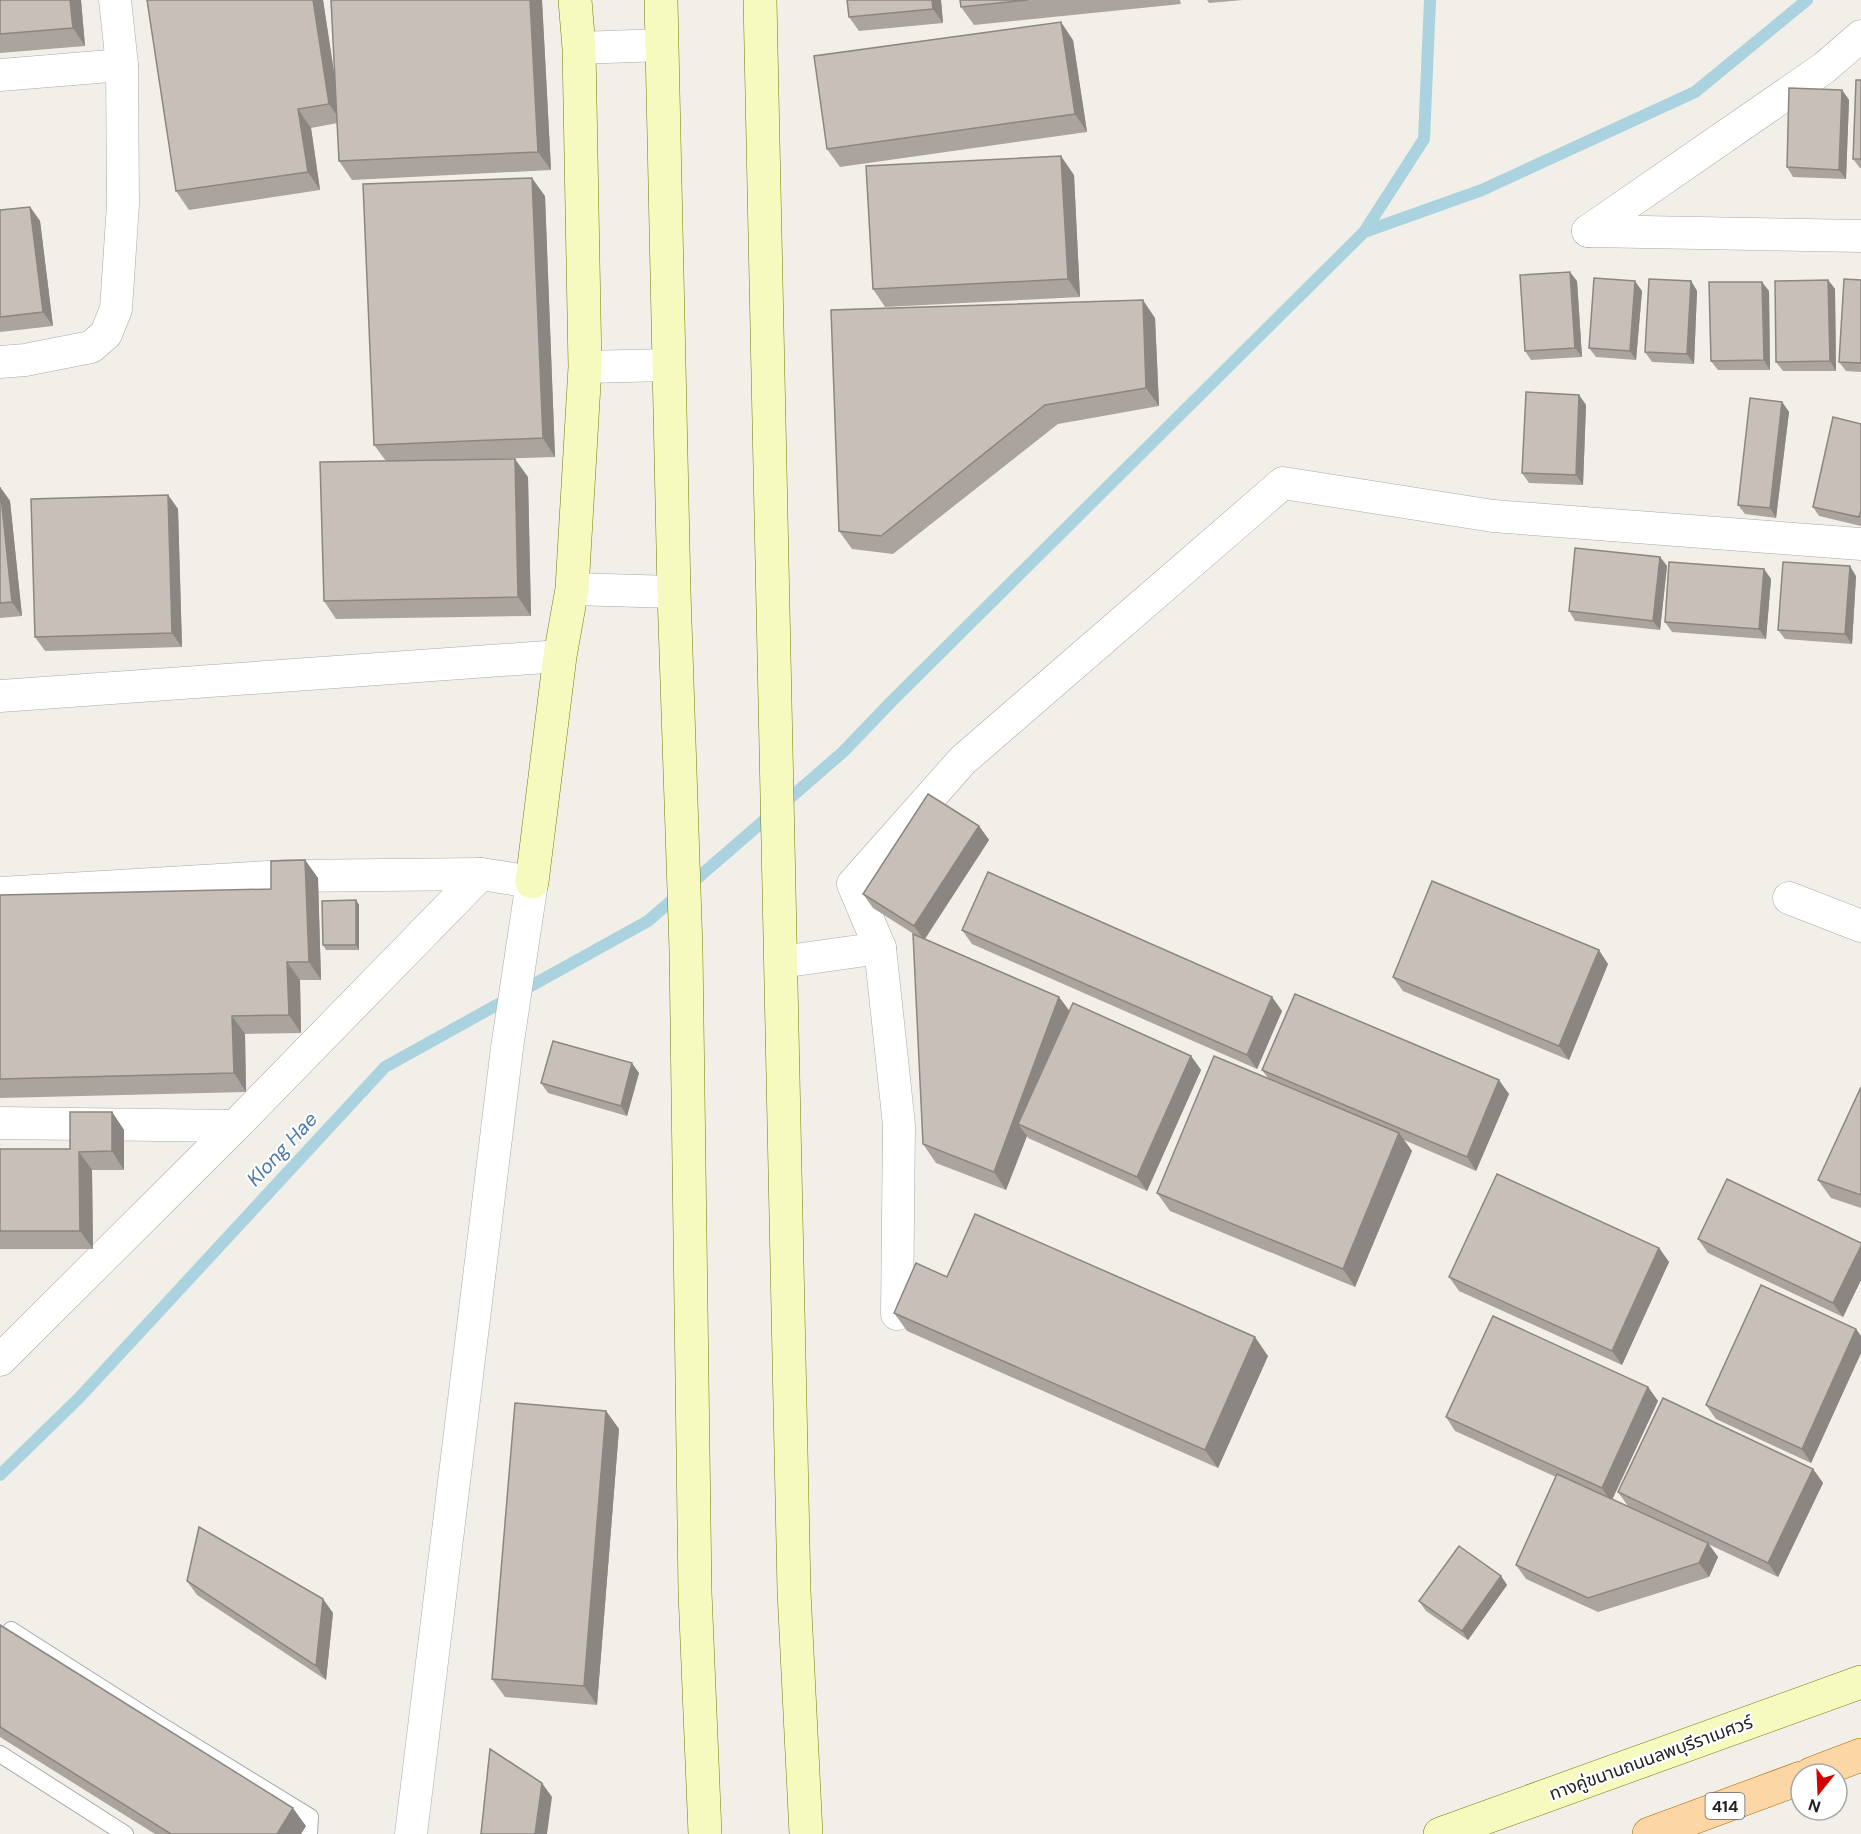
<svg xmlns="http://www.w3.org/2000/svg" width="1861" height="1834" viewBox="0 0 1861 1834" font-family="'DM Sans','Noto Sans Thai',sans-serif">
  <rect width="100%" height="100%" fill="#f2efe9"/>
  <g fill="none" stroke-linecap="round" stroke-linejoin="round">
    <g stroke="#aad3df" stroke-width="12">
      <polyline points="1364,232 1424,139 1430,0"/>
      <polyline points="0,1475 79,1398 385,1067 648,921 843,752 892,701 1364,232 1482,190 1695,92 1807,0"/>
    </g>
    <g stroke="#a9a9a9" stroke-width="18">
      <g id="lane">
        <polyline points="11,1630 157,1723 310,1817 309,1834"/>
        <polyline points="0,1754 125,1834"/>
      </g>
    </g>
    <g stroke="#a9a9a9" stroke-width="33">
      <g id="street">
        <polyline points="579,48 662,45"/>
        <polyline points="0,75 122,65"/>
        <polyline points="1588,231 1824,68 1861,36"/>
        <polyline points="1588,231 1861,236"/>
        <polyline points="0,362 25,360 91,347 106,334 116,309 123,204 122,65 115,0"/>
        <polyline points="585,367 669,365"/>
        <polyline points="572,589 674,592"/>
        <polyline points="0,696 560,656"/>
        <polyline points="0,893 285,876 481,874"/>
        <polyline points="1789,898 1861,926"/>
        <polyline points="781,962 880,948"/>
        <polyline points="0,1123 235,1126"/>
        <polyline points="897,1314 899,1125 880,948 853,884 963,760 1283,483 1493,516 1861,544"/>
        <polyline points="0,1360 235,1126 481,874 532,882 507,1048 411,1834"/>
      </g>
    </g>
    <g stroke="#707d05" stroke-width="34">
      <g id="secondary">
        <polyline points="661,0 674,592 686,950 695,1592 705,1834"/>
        <polyline points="760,0 794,1591 806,1834"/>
        <polyline points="532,882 560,656 572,589 585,367 579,48 575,0"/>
        <polyline points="1440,1834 1861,1682"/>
      </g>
    </g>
    <g stroke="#a06b00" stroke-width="34">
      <g id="primary">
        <polyline points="1811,1774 1861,1755"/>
        <polyline points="1649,1834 1801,1778"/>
      </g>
    </g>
    <use href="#lane" stroke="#fff" stroke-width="16"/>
    <use href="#street" stroke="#fff" stroke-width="32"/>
    <use href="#secondary" stroke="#f7fabf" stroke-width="33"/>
    <use href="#primary" stroke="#fcd6a4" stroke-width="33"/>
  </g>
  <g fill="#aba49e">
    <polygon points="0,0 81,0 85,46 0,53"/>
    <polygon points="147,0 323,0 335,82 542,0 551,170 352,180 339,161 338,123 311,128 320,190 189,210 176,191"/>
    <polygon points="847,0 941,0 943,23 859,31 849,17"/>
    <polygon points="960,0 1180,0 1181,4 974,25 961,7"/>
    <polygon points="1207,0 1243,0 1209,3"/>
    <polygon points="1073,40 1087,132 840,167 827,149"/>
    <polygon points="1861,80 1861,168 1860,168 1853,159"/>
    <polygon points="1842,90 1849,100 1846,179 1793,177 1787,167"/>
    <polygon points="1074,175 1080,297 885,307 873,289"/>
    <polygon points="545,196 555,457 493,459 528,477 531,616 336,619 324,601 386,461 374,445"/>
    <polygon points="30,207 40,221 53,326 0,332 0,210"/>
    <polygon points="1828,280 1835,289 1836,371 1783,371 1776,362"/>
    <polygon points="1861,280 1861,372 1846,371 1839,362"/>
    <polygon points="1577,281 1582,357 1531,360 1525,351"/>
    <polygon points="1691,281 1697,291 1694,364 1652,362 1645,352"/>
    <polygon points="1642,291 1636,360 1596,357 1589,348"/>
    <polygon points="1769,291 1770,370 1718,370 1711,361"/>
    <polygon points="1155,318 1159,406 1058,424 893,554 852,549 839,531"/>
    <polygon points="1579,395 1586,405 1583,485 1529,483 1522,473"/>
    <polygon points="1782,402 1789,412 1776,518 1745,514 1738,505"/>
    <polygon points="1861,424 1861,526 1819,516 1813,507"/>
    <polygon points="0,487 10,501 22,616 0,618"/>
    <polygon points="168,495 178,509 182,647 45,651 35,637"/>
    <polygon points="1660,557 1667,566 1660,630 1575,621 1569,611"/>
    <polygon points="1764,569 1771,579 1766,639 1672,632 1665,622"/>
    <polygon points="1856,576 1852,644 1785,639 1778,630"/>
    <polygon points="979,826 989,840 925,939 1059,997 1069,1010 1191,1056 1201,1070 1147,1191 1028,1138 1027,1136 1006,1190 936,1163 923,1144 917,936 873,908 863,894"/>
    <polygon points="305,860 318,878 321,980 300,980 301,1033 245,1034 246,1092 0,1098 0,895 271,889"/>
    <polygon points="356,900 359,905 359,950 326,950 323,945"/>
    <polygon points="962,930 1272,997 1282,1011 1257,1069 972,944"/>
    <polygon points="1608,964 1569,1060 1403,991 1393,977"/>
    <polygon points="1262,1070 1509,1094 1476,1171 1404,1140 1412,1151 1355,1287 1170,1211 1157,1193 1268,1078"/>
    <polygon points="639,1073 627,1116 548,1093 541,1083"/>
    <polygon points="1861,1087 1861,1208 1831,1198 1818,1180"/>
    <polygon points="112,1112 124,1130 124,1170 92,1170 93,1249 0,1249 0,1149 70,1149"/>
    <polygon points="1698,1239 1861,1243 1861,1280 1843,1317 1708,1253"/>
    <polygon points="1659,1248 1669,1262 1622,1365 1459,1291 1449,1277"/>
    <polygon points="947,1277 1268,1356 1218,1468 907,1331 894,1313"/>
    <polygon points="1856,1329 1861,1336 1861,1353 1811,1463 1716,1419 1706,1405"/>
    <polygon points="1648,1387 1658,1401 1612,1500 1679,1530 1628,1506 1618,1492 1813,1469 1823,1483 1778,1577 1708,1544 1718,1557 1709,1577 1598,1612 1526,1579 1516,1565 1556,1477 1455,1431 1446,1417"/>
    <polygon points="606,1411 619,1429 597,1705 505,1697 492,1679"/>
    <polygon points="1501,1576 1507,1585 1468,1640 1426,1611 1419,1601"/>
    <polygon points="187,1581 323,1599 333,1613 326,1680 197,1595"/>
    <polygon points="0,1625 306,1826 301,1834 155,1834 0,1737"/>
  </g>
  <g fill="#8b8681">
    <polygon points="70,0 81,0 85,46 73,28"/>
    <polygon points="313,0 323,0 342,123 329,104"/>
    <polygon points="530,0 542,0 551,170 538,152"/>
    <polygon points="932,0 941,0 943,23 933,9"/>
    <polygon points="1061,22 1073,40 1087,132 1075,114"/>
    <polygon points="1842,90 1849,100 1846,179 1839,170"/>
    <polygon points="298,109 311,128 320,190 308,172"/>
    <polygon points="1061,156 1074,175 1080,297 1068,279"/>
    <polygon points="532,178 545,196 555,457 543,438"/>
    <polygon points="30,207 40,221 53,326 43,312"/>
    <polygon points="1570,272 1577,281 1582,357 1575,348"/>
    <polygon points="1828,280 1835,289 1836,371 1830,361"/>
    <polygon points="1635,281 1642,291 1636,360 1630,351"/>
    <polygon points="1691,281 1697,291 1694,364 1687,354"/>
    <polygon points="1762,282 1769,291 1770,370 1764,360"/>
    <polygon points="1143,300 1155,318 1159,406 1146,388"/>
    <polygon points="1579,395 1586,405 1583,485 1576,475"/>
    <polygon points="1782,402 1789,412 1776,518 1770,508"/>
    <polygon points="515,459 528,477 531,616 518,597"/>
    <polygon points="0,487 10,501 22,616 12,602"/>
    <polygon points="168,495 178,509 182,647 172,633"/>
    <polygon points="1660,557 1667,566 1660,630 1653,621"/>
    <polygon points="1850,566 1856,576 1852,644 1845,634"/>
    <polygon points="1764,569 1771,579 1766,639 1759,629"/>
    <polygon points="979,826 989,840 924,940 914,926"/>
    <polygon points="305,860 318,878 321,980 309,962"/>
    <polygon points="356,900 359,905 359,950 356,945"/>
    <polygon points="1599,950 1608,964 1569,1060 1559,1046"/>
    <polygon points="287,962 300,980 301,1033 289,1015"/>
    <polygon points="1059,997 1072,1015 1018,1124 1027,1136 1006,1190 994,1172"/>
    <polygon points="1272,997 1282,1011 1257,1069 1247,1055"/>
    <polygon points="232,1016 245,1034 246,1092 234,1073"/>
    <polygon points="1191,1056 1201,1070 1147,1191 1137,1177"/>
    <polygon points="632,1063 639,1073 627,1116 621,1106"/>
    <polygon points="1499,1080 1509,1094 1476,1171 1467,1157"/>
    <polygon points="112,1112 124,1130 124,1170 112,1151"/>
    <polygon points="1399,1133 1412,1151 1355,1287 1343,1269"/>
    <polygon points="79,1152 92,1170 93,1249 80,1231"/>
    <polygon points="1861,1246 1861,1280 1843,1317 1833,1303"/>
    <polygon points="1659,1248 1669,1262 1622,1365 1612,1351"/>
    <polygon points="1856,1329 1861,1336 1861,1353 1811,1463 1802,1449"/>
    <polygon points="1255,1337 1268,1356 1218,1468 1205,1450"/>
    <polygon points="1648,1387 1658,1401 1611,1502 1602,1488"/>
    <polygon points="606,1411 619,1429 597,1705 584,1686"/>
    <polygon points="1813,1469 1823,1483 1778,1577 1768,1563"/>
    <polygon points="1708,1543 1718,1557 1709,1577 1699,1563"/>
    <polygon points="1501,1576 1507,1585 1468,1640 1462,1631"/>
    <polygon points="323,1599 333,1613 326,1680 316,1666"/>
    <polygon points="542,1783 552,1797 547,1834 535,1834"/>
    <polygon points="293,1808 306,1826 301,1834 277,1834"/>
  </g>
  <g fill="#c7bfb8" stroke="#8b8681" stroke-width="1.5">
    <polygon points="0,0 70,0 73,28 0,34"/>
    <polygon points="147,0 313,0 329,104 298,109 308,172 176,191"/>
    <polygon points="331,0 530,0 538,152 339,161"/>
    <polygon points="847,0 932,0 933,9 849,17"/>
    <polygon points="960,0 1028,0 961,7"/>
    <polygon points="1061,22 1075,114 827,149 814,56"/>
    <polygon points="1856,80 1861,80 1861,159 1853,159"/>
    <polygon points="1789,88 1842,90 1839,170 1787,167"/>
    <polygon points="1061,156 1068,279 873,289 866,166"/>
    <polygon points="532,178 543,438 374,445 363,184"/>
    <polygon points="30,207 43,312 0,317 0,210"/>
    <polygon points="1570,272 1575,348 1525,351 1520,275"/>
    <polygon points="1594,278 1635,281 1630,351 1589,348"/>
    <polygon points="1649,279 1691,281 1687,354 1645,352"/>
    <polygon points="1844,279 1861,280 1861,363 1839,362"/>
    <polygon points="1828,280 1830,361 1776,362 1775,281"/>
    <polygon points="1709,282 1762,282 1764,360 1711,361"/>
    <polygon points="1143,300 1146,388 1045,405 881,536 839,531 831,310"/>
    <polygon points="1526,392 1579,395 1576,475 1522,473"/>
    <polygon points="1750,398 1782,402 1770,508 1738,505"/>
    <polygon points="1833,417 1861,424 1861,510 1859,517 1813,507"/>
    <polygon points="515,459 518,597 324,601 320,462"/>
    <polygon points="0,487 12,602 0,603"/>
    <polygon points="168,495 172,633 35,637 31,499"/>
    <polygon points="1575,548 1660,557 1653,621 1569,611"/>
    <polygon points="1669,562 1764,569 1759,629 1665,622"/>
    <polygon points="1783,562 1850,566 1845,634 1778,630"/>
    <polygon points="928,794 979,826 914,926 863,894"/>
    <polygon points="305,860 309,962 287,962 289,1015 232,1016 234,1073 0,1079 0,895 271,889 271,861"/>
    <polygon points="988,872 1272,997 1247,1055 962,930"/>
    <polygon points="1432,881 1599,950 1559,1046 1393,977"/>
    <polygon points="356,900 356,945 323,945 322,901"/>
    <polygon points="913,934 1059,997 994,1172 923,1144"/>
    <polygon points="1295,994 1499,1080 1467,1157 1262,1070"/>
    <polygon points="1073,1003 1191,1056 1137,1177 1018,1124"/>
    <polygon points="553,1041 632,1063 621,1106 541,1083"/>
    <polygon points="1214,1056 1399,1133 1343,1269 1157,1193"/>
    <polygon points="1861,1087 1861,1195 1818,1180"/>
    <polygon points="70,1112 112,1112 112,1151 79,1152 80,1231 0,1231 0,1149 70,1149"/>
    <polygon points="1497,1174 1659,1248 1612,1351 1449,1277"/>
    <polygon points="1727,1179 1861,1243 1861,1246 1833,1303 1698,1239"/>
    <polygon points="975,1214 1255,1337 1205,1450 894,1313 916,1263 947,1277"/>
    <polygon points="1761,1285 1856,1329 1802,1449 1706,1405"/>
    <polygon points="1493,1316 1648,1387 1602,1488 1446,1417"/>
    <polygon points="1663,1398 1813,1469 1768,1563 1618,1492"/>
    <polygon points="515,1403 606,1411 584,1686 492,1679"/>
    <polygon points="1557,1474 1708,1543 1699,1563 1588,1598 1516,1565"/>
    <polygon points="199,1527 323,1599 316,1666 187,1581"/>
    <polygon points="1459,1546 1501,1576 1462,1631 1419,1601"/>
    <polygon points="0,1625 293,1808 277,1834 171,1834 0,1727"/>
    <polygon points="490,1749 542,1783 535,1834 481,1834"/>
  </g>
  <g text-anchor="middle" stroke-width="4.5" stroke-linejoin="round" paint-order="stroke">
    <rect fill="#fff" stroke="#646464" stroke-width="1.5" x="1705.5" y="1793" width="39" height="26" rx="4.5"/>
    <g font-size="16" font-weight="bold" fill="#222">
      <text x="1725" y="1812">414</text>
    </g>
    <g font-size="18" fill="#222" stroke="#fff">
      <text transform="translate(1651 1758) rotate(-20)" y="6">ทางคู่ขนานถนนลพบุรีราเมศวร์</text>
    </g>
    <g font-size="20" font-style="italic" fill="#4a7aab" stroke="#fff">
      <text transform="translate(282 1149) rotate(-47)" y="7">Klong Hae</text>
    </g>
  </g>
  <g transform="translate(1819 1792) rotate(198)"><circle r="28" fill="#ffffff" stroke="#a7a7a7" stroke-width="1.5"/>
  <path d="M0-4.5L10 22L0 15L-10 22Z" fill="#d40000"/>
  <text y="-9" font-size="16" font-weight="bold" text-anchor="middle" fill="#222222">N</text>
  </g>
</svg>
